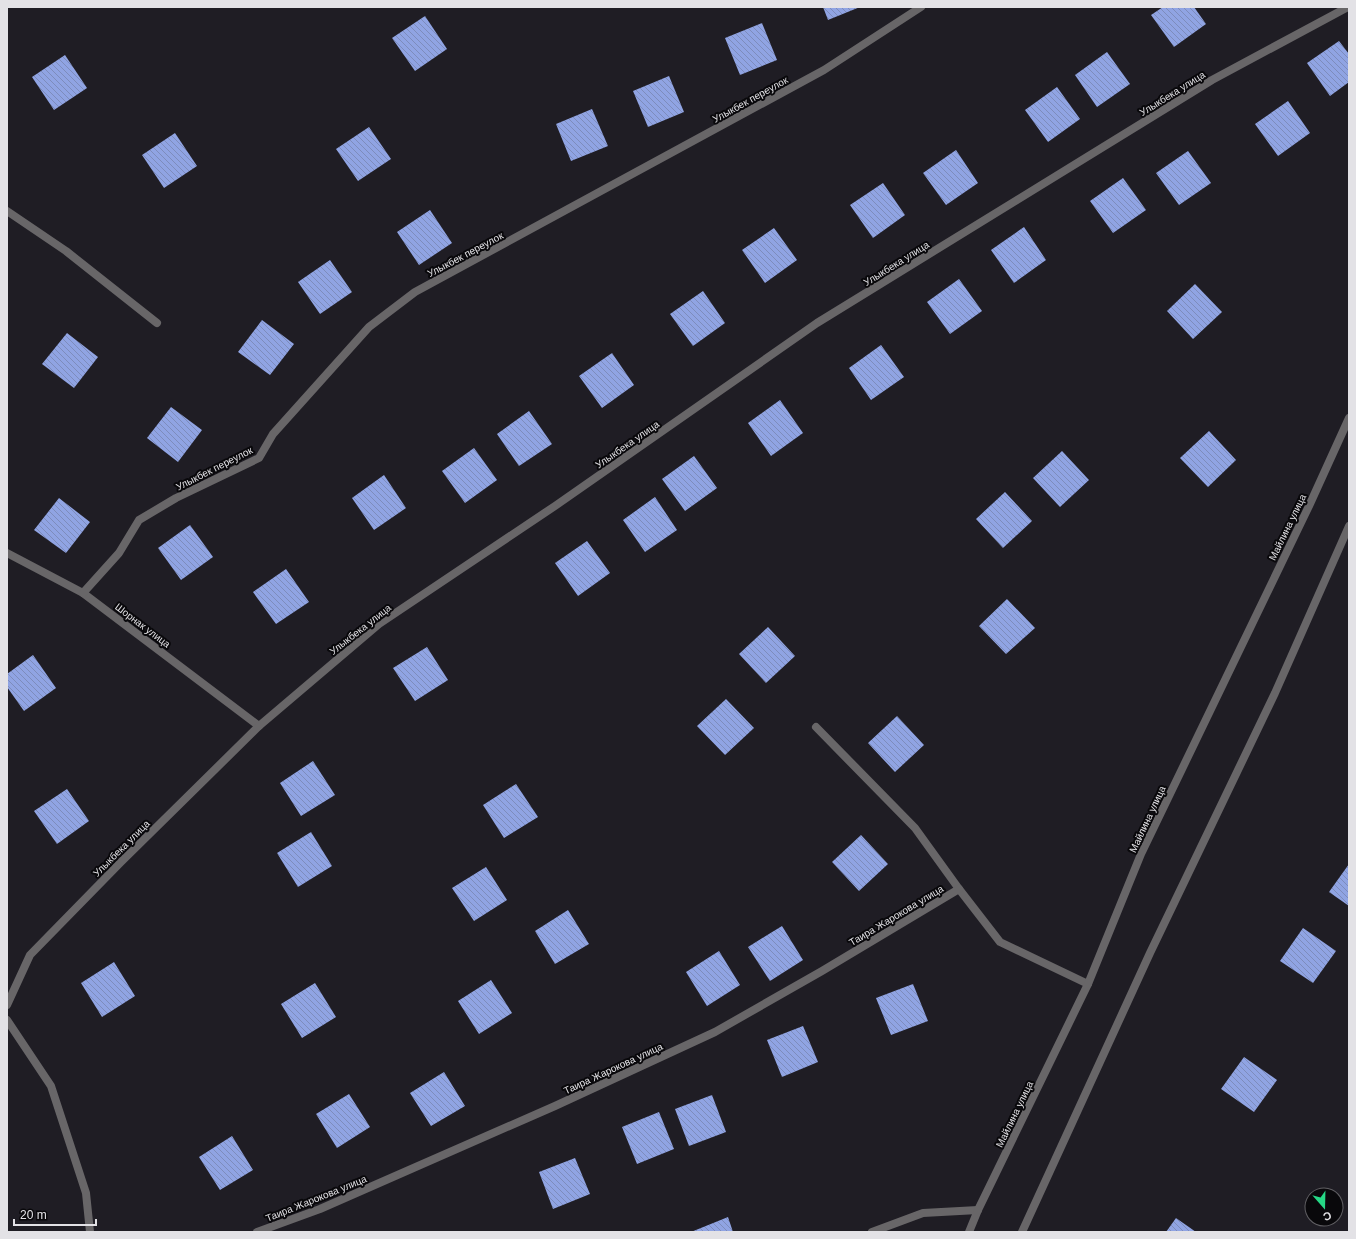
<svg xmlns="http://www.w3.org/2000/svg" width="1356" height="1239" viewBox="0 0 1356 1239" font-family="Arial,sans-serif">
  <defs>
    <pattern id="building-back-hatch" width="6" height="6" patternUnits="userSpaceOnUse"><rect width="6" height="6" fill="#90a4e3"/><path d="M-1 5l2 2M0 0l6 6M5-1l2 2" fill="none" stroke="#7d8cbc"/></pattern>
  </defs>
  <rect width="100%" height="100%" fill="#1f1d24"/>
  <g fill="url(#building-back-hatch)">
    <polygon points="823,7 860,7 828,20"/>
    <polygon points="1163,7 1194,7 1206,24 1174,47 1151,15"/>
    <polygon points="425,16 447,49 415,71 392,38"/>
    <polygon points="762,23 777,60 740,75 725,38"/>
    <polygon points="1339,41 1349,54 1349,82 1330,96 1307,63"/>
    <polygon points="1107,52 1130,84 1097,107 1075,75"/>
    <polygon points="65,55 87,88 54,110 32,77"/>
    <polygon points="669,76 684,112 648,127 633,91"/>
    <polygon points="1057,87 1080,119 1048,142 1025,110"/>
    <polygon points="1288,101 1310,133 1278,156 1255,124"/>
    <polygon points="592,109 608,146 571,161 556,124"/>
    <polygon points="369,127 391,159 358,181 336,149"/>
    <polygon points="175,133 197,166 164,188 142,155"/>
    <polygon points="956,150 978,183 946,205 923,173"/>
    <polygon points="1188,151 1211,183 1179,205 1156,173"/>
    <polygon points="1123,178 1146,210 1113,233 1090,201"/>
    <polygon points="883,183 905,215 873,238 850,205"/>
    <polygon points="430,210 452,243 419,265 397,232"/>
    <polygon points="1024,227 1046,260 1014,283 991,250"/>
    <polygon points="774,228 797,260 765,283 742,250"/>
    <polygon points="330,260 352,292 320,314 298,282"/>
    <polygon points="959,279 982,311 950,334 927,302"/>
    <polygon points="1195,284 1222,312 1193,339 1167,311"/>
    <polygon points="703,291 725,323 693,346 670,314"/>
    <polygon points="262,320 294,344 270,375 238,352"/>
    <polygon points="67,333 98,357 74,388 42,364"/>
    <polygon points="881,345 904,377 871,400 849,368"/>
    <polygon points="612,353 634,385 602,408 579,376"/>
    <polygon points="780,400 803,433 771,456 748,423"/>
    <polygon points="171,407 202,430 178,462 147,438"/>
    <polygon points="529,411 552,444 519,466 497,434"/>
    <polygon points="1209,431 1236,460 1208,487 1180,458"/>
    <polygon points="474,448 497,480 465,503 442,471"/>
    <polygon points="1062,451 1089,480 1060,507 1033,478"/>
    <polygon points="694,456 717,488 685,511 662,479"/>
    <polygon points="384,475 406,508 374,530 352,498"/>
    <polygon points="1005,492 1032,521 1003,548 976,519"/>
    <polygon points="655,497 677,530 645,552 623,520"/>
    <polygon points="59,498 90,522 66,553 34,530"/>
    <polygon points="190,525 213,557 181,580 158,548"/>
    <polygon points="587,541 610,573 578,596 555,563"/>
    <polygon points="286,569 309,602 276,624 253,592"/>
    <polygon points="1007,599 1035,628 1006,654 979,626"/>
    <polygon points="768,627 795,656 766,683 739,654"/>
    <polygon points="427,647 448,680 415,701 393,668"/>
    <polygon points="33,655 56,688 24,711 7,687 7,674"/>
    <polygon points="726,699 754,728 725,755 697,726"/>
    <polygon points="897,716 924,745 895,772 868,743"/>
    <polygon points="313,761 335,795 301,816 280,783"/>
    <polygon points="516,784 538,817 504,838 483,805"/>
    <polygon points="67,789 89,821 57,844 34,811"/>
    <polygon points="311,832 332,866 298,887 277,853"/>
    <polygon points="861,835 888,864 859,891 832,862"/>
    <polygon points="1349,864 1349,906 1329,892"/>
    <polygon points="486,867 507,900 474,921 452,888"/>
    <polygon points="568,910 589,944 555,964 535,931"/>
    <polygon points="782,926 803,960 770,981 748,947"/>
    <polygon points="1303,928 1336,951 1313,983 1280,961"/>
    <polygon points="719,951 740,985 707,1006 686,972"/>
    <polygon points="114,962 135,996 102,1017 81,983"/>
    <polygon points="491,980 512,1013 479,1034 458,1001"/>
    <polygon points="315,983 336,1017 302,1038 281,1004"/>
    <polygon points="913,984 928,1021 891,1035 876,998"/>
    <polygon points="803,1026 818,1062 782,1077 767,1040"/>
    <polygon points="1244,1057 1277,1080 1254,1112 1221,1089"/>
    <polygon points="444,1072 465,1106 431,1126 410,1093"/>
    <polygon points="349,1094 370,1127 337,1148 316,1114"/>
    <polygon points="712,1095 726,1132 689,1146 675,1109"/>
    <polygon points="659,1112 674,1149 637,1164 622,1127"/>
    <polygon points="232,1136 253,1170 220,1190 199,1157"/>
    <polygon points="575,1158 590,1194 553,1209 539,1172"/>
    <polygon points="728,1217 733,1232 691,1232"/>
    <polygon points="1176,1218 1196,1232 1166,1232"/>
  </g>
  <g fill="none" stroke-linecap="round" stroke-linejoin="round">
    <g stroke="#686668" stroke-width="8">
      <polyline points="7,211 66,251 157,323"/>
      <polyline points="816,727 915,828 959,889 1000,942 1088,984"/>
      <polyline points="7,1020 51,1086 86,1193 90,1232"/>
    </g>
    <g stroke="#686668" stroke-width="8">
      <polyline points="7,553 83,593 259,726"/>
      <polyline points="83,593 119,553 139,520 176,498 259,458 273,434 369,327 415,292 824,70 921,7"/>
      <polyline points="7,1005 30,955 121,862 259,726 379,624 555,506 817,323 1212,80 1348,7"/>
      <polyline points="257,1232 320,1209 555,1106 715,1032 822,971 959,889"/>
      <polyline points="872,1232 923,1213 978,1210"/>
    </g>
    <g stroke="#686668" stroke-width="8">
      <polyline points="969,1232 978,1210 1088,984 1141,854 1309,506 1349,418"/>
      <polyline points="1022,1232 1150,953 1275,693 1349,526"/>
    </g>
  </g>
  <g text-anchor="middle" stroke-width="4" stroke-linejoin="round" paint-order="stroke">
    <g font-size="10" fill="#e3e2e6" stroke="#09080b">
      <text transform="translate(1172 93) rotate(-32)" y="4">Улыкбека улица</text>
      <text transform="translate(750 99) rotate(-29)" y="4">Улыкбек переулок</text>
      <text transform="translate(465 254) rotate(-28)" y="4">Улыкбек переулок</text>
      <text transform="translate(896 263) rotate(-32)" y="4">Улыкбека улица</text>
      <text transform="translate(627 444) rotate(-35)" y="4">Улыкбека улица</text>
      <text transform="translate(214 468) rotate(-27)" y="4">Улыкбек переулок</text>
      <text transform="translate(1287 527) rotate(-64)" y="4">Майлина улица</text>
      <text transform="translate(143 625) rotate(37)" y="4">Шорнак улица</text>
      <text transform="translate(360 629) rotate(-38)" y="4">Улыкбека улица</text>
      <text transform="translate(1147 819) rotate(-65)" y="4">Майлина улица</text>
      <text transform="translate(121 848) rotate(-45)" y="4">Улыкбека улица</text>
      <text transform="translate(896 915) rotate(-31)" y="4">Таира Жарокова улица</text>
      <text transform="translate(613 1068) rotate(-25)" y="4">Таира Жарокова улица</text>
      <text transform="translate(1014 1114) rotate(-64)" y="4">Майлина улица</text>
      <text transform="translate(316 1198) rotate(-22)" y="4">Таира Жарокова улица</text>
    </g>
  </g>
  <rect width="1356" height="1239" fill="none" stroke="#e3e2e6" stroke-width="16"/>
  <g transform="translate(1324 1207) rotate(160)"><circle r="19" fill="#09080b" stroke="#605f63"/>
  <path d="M0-3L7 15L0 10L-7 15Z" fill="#26d886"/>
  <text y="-6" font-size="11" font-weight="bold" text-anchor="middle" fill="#e3e2e6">С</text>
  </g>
  <path d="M14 1219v6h82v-6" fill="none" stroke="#e3e2e6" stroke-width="2"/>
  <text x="20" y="1219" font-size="12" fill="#e3e2e6" stroke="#09080b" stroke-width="3" paint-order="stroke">20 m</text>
</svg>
